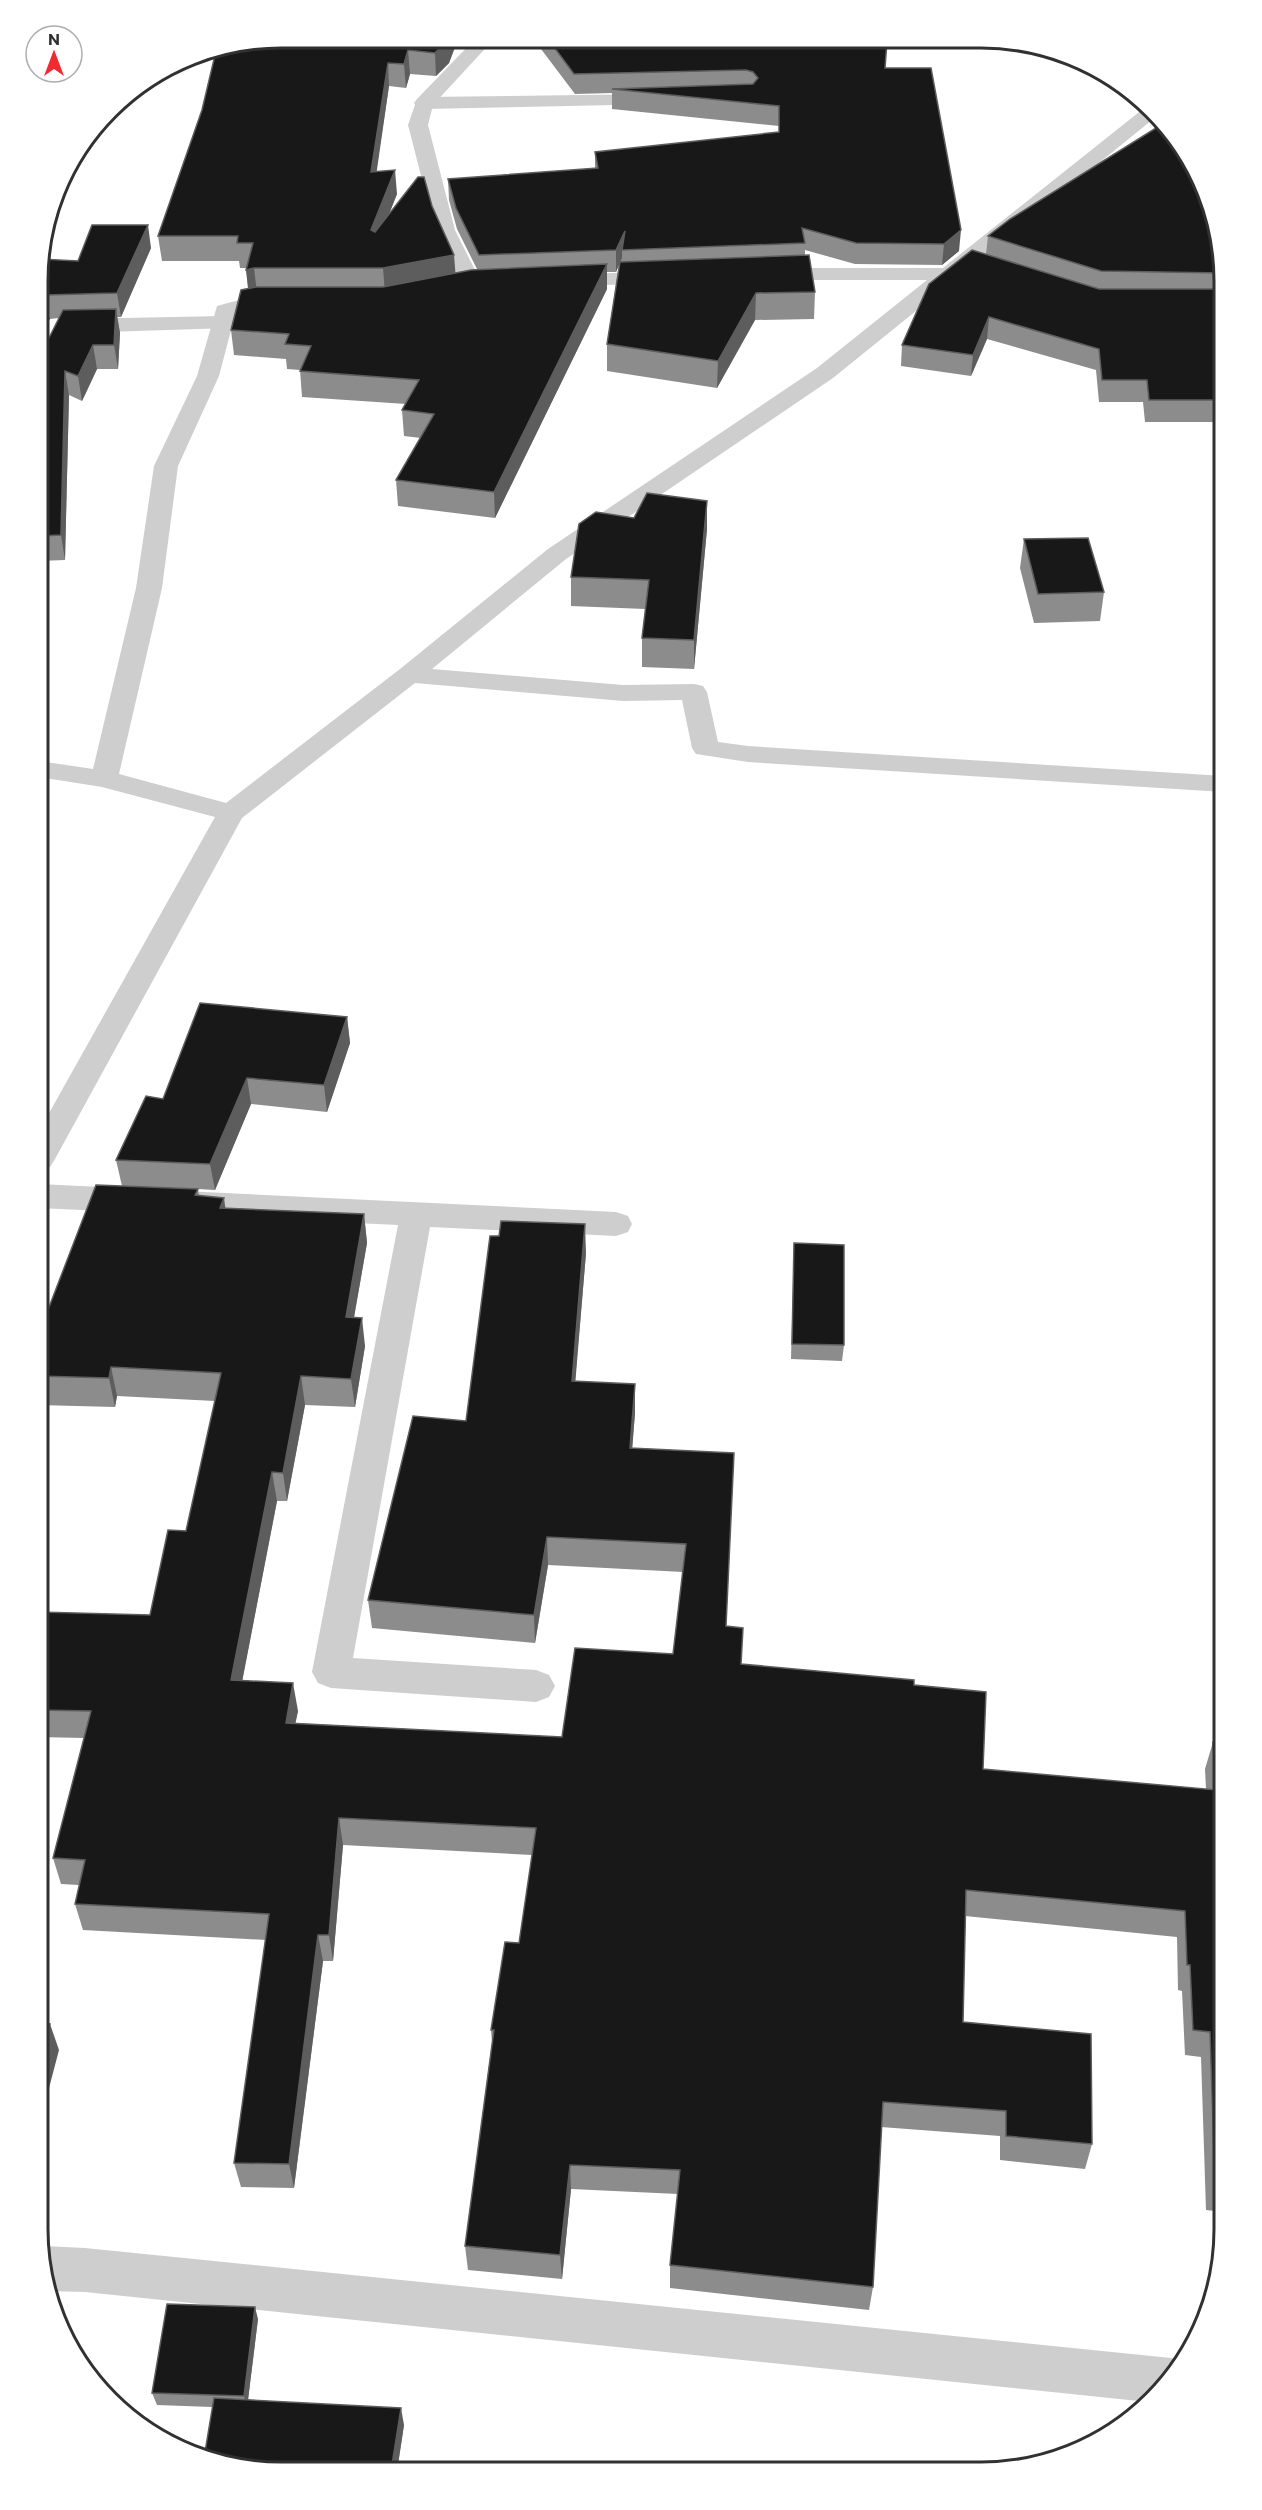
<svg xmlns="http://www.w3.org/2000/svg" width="1262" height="2510" viewBox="0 0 1262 2510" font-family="Commissioner,sans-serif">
  <rect width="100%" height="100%" fill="#fff"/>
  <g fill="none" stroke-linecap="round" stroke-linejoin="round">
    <g fill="#cecece" fill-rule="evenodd">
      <polygon points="656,94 663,96 666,100 663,104 424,109 417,107 414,103 417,99 424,97"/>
      <polygon points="222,316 230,318 233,323 230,328 74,333 66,331 63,326 66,321 74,319"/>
    </g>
    <g fill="#cecece" fill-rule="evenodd">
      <polygon points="475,39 494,39 433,105 428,125 455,230 483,286 480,291 472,292 464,291 461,286 435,230 408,125 417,99"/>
      <path d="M1148 105 1157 116 833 378 566 559 432 669 623 685 694 684 703 686 707 692 718 742 748 746 1224 776V792L748 762 696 754 692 748 682 700 623 701 415 683 242 818 55 1159 50 1167 39 1170V1131L215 817 102 787 39 777V761L93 769 136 588 154 466 197 376 217 306C241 300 263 291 288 297L291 302 288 307 258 309 235 315 219 376 178 466 162 588 119 774 226 803 400 669 548 549 817 368 927 280H768L760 279 757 274 760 269 768 268H943Z"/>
      <polygon points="662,271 670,272 673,277 670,282 564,287 556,286 553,281 556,276 564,275"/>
      <polygon points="39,1184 616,1212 628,1216 632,1224 628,1232 616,1236 430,1227 353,1658 536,1670 549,1675 555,1686 549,1697 536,1702 331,1688 318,1683 312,1672 398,1225 39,1208"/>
      <polygon points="44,2246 85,2248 1171,2358 1182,2363 1174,2377 1148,2402 85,2292 48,2291 41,2247"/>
    </g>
  </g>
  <g fill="#8c8c8c">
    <polygon points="458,39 449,63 436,76 410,74 406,88 389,86 376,172 397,194 388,216 432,206 455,273 477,269 457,229 449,200 448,179 595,169 595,152 779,132 779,126 612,109 612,93 575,94 538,45 538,39 887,41 885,68 959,251 942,265 855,264 805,250 805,255 815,292 814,319 755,320 717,388 607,371 607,344 619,264 616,272 607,272 607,289 495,518 398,506 396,480 421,438 404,436 402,410 406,404 302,397 300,370 287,369 286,359 234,355 231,330 248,289 246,268 240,268 239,261 162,261 158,236 202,110 216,51"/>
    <polygon points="1183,146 1211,202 1208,202 1215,226 1224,281 1224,422 1145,422 1143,402 1099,402 1096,370 987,339 971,376 901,366 902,345 986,254 988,236"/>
    <polygon points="151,248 121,317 117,317 120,333 118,369 97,369 82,401 69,395 65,560 39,561 39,348 45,346 59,318 50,319 40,259 78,261"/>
    <polygon points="707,501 707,529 694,669 642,667 642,638 645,609 571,606 571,577 634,518"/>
    <polygon points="1024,539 1104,592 1100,621 1034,623 1020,568"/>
    <polygon points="347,1017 350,1043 327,1112 251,1104 215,1190 198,1189 199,1195 225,1208 364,1214 367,1243 354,1317 365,1346 355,1407 305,1405 287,1501 277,1501 242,1681 298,1711 295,1723 562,1737 673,1654 683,1572 548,1565 535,1643 372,1628 368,1600 466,1421 586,1253 575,1381 635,1384 635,1413 632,1448 734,1453 726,1626 741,1664 914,1685 983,1769 1206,1789 1205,1769 1213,1742 1224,1743 1224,2212 1206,2210 1201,2057 1185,2055 1182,1991 1178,1990 1177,1937 965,1916 963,2022 1092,2144 1085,2169 1000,2160 1000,2136 881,2127 873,2287 869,2310 670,2288 670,2265 678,2194 571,2189 562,2279 468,2270 465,2246 492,2042 491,2030 519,1943 532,1855 343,1845 333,1961 323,1961 294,2188 241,2187 234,2163 266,1940 83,1930 75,1904 79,1885 61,1884 53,1858 84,1738 38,1737 38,1612 150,1615 186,1531 215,1401 117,1396 115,1407 38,1405 38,1315 46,1315 122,1186 116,1160 163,1099"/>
    <polygon points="794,1243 844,1345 842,1361 791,1359"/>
    <polygon points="258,2319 248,2400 404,2425 397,2471 249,2470 212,2407 157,2405 152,2393"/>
  </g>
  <g fill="#5d5d5d">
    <polygon points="448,39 458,39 449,63 436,76 435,53"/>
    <polygon points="408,50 410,74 406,88 404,64"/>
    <polygon points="388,63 389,86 373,197 371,172"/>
    <polygon points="395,170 397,194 373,255 371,230"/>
    <polygon points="148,225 151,248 121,317 117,293"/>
    <polygon points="961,230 959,251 942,265 944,244"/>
    <polygon points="625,231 622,250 622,258 616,272 616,250"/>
    <polygon points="454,255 456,280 385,293 383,268"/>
    <polygon points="607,264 607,289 495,518 494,492"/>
    <polygon points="254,268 257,293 249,295 246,270"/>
    <polygon points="756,293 755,320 717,388 718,361"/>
    <polygon points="46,295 50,319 39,336 39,305"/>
    <polygon points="116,309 120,333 118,369 114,345"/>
    <polygon points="989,317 987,339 971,376 973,355"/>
    <polygon points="93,345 97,369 82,401 78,376"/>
    <polygon points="65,371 69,395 65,560 61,535"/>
    <polygon points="707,501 707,529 694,669 694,640"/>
    <polygon points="347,1017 350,1043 327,1112 324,1085"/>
    <polygon points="247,1078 251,1104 215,1190 210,1164"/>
    <polygon points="224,1198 228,1227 220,1208"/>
    <polygon points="364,1214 367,1243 349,1346 346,1317"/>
    <polygon points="585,1224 586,1253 573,1410 572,1381"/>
    <polygon points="362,1318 365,1346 355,1407 351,1379"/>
    <polygon points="111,1367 117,1396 115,1407 109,1378"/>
    <polygon points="301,1376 305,1405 287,1501 283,1473"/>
    <polygon points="635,1384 635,1413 630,1477 630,1448"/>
    <polygon points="272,1472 277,1501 237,1708 231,1680"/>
    <polygon points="547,1537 548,1565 535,1643 534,1615"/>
    <polygon points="293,1683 298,1711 290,1750 286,1723"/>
    <polygon points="339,1818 343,1845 333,1961 329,1935"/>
    <polygon points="318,1935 323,1961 294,2188 289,2164"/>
    <polygon points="50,2024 59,2050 38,2130 38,2069"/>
    <polygon points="570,2165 571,2189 562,2279 560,2255"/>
    <polygon points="255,2307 258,2319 247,2408 244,2396"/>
    <polygon points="401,2408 404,2425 397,2471 391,2471"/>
  </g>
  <g fill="#181818" stroke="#5d5d5d" stroke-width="1.5">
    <polygon points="281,38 448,39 435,53 408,50 404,64 388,63 371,172 395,170 371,230 375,232 418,177 424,177 432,206 454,255 383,268 254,268 246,270 253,243 237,243 238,236 158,236 202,110 216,51"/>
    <polygon points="548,39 887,41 885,68 931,68 961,230 944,244 856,243 802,228 805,243 622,250 625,231 616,250 479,255 456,208 448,179 598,168 595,152 779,132 779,106 612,89 753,84 758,78 753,72 746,70 574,74"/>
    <polygon points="1164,123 1183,146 1201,182 1215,226 1223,273 1101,271 988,236 1010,219"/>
    <polygon points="92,225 148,225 117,293 46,295 39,305 40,259 78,261"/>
    <polygon points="972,250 1099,289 1224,289 1224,400 1149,400 1147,380 1102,380 1099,349 989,317 973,355 902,345 929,284"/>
    <polygon points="809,255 815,292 756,293 718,361 607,344 620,262"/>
    <polygon points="607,264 494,492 396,480 434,414 402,410 419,380 300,371 311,346 285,344 289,334 231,330 241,290 256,287 383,287 471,270"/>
    <polygon points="116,309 114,345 93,345 78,376 65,371 61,535 39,536 39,348 45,346 63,310"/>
    <polygon points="647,493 707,501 694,640 642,638 649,580 571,577 579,524 596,512 634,518"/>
    <polygon points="1088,538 1104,592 1038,594 1024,539"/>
    <polygon points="200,1003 347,1017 324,1085 247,1078 210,1164 116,1160 146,1096 163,1099"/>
    <polygon points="96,1185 198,1189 195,1195 224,1198 220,1208 364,1214 346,1317 362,1318 351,1379 301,1376 283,1473 272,1472 231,1680 293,1683 286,1723 562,1737 575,1648 673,1654 686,1544 547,1537 534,1615 368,1600 413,1416 466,1421 490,1236 499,1236 501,1221 585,1224 572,1381 635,1384 630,1448 734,1453 726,1626 743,1628 741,1664 914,1680 914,1685 986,1692 983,1769 1216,1790 1213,1742 1224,1743 1224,2187 1215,2186 1210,2032 1193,2030 1190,1965 1187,1965 1185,1911 966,1890 963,2022 1091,2034 1092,2144 1006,2136 1006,2111 883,2102 873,2287 670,2265 680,2170 570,2165 560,2255 465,2246 494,2030 491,2030 505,1942 519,1943 536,1828 339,1818 329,1935 318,1935 289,2164 234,2163 269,1914 75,1904 85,1860 53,1858 91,1711 38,1710 38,1612 150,1615 168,1530 186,1531 221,1373 111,1367 109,1378 38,1376 38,1315 46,1315"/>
    <polygon points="794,1243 844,1245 844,1345 792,1344"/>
    <polygon points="38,2023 50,2024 38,2069"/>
    <polygon points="167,2304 255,2307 244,2396 152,2393"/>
    <polygon points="214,2398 401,2408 391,2471 249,2470 204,2458"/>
  </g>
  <path d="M0 0H1262V2510H0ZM281 48H981A233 233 0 0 1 1214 281V2229A233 233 0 0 1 981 2462H281A233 233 0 0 1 48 2229V281A233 233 0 0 1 281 48Z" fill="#fff" fill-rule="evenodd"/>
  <path fill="none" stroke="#313131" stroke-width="3" d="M281 48H981A233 233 0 0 1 1214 281V2229A233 233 0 0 1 981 2462H281A233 233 0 0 1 48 2229V281A233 233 0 0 1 281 48Z"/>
  <g transform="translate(54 54)"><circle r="28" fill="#ffffff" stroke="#adadad" stroke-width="1.5"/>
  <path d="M0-4.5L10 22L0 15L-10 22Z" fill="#f12a31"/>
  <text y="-9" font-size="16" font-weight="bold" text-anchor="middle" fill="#313131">N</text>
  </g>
</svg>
